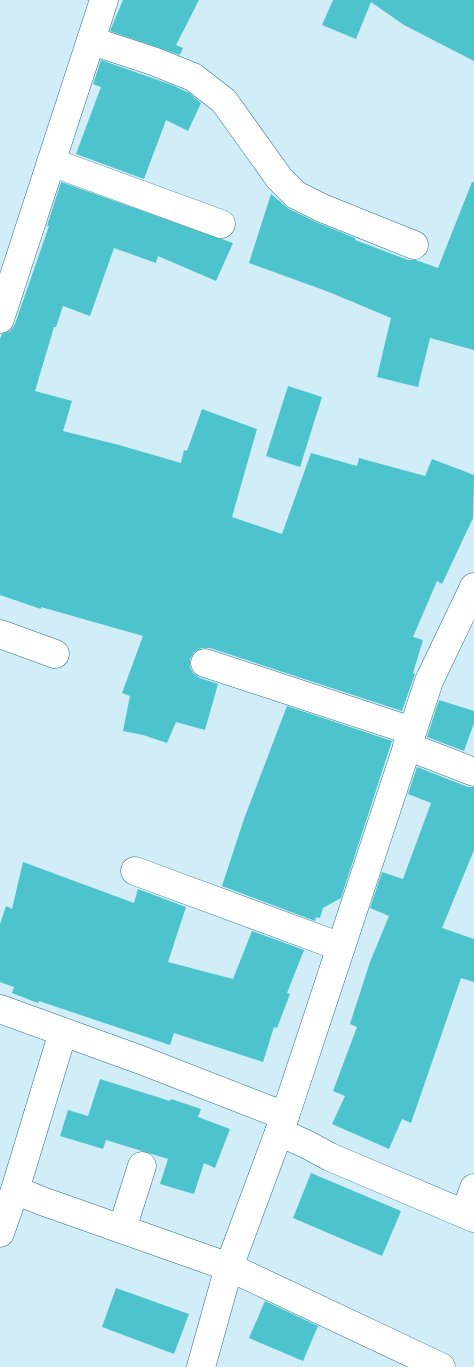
<svg xmlns="http://www.w3.org/2000/svg" width="474" height="1367" viewBox="0 0 474 1367" font-family="Manrope,sans-serif">
  <rect width="100%" height="100%" fill="#d1edf8"/>
  <g fill="#4cc3cd">
    <polygon points="123,0 199,0 176,45 183,48 180,55 110,31"/>
    <polygon points="333,0 474,0 474,61 404,25 371,2 356,39 322,25"/>
    <polygon points="101,60 172,85 189,93 201,103 188,131 166,120 144,179 76,154 101,87 93,84"/>
    <polygon points="61,182 233,243 216,281 158,256 156,263 114,248 90,316 63,306 56,327 54,327 35,391 72,401 63,431 119,445 181,463 184,450 187,451 202,409 257,429 232,517 282,534 311,453 357,466 359,458 425,476 432,459 474,475 473,518 442,584 437,581 413,637 423,640 413,673 415,674 402,711 210,648 202,648 194,652 190,659 190,667 193,673 200,678 218,684 205,730 176,722 167,743 143,735 123,731 130,696 122,693 143,636 41,607 41,609 0,595 0,339 2,334 10,331 15,324 49,226 47,226"/>
    <polygon points="472,182 474,182 474,350 430,338 418,387 377,377 391,318 329,292 249,263 271,194 289,209 316,222 355,238 355,240 408,260 416,260 438,268"/>
    <polygon points="288,386 322,397 300,467 266,456"/>
    <polygon points="439,700 474,711 474,723 464,751 427,737"/>
    <polygon points="287,706 392,741 341,898 323,908 320,918 316,917 315,921 222,886 244,819"/>
    <polygon points="417,767 468,787 474,787 474,850 442,928 474,939 474,982 461,978 411,1123 402,1119 389,1149 332,1124 345,1096 333,1091 357,1027 350,1024 370,962 389,916 370,908 382,872 403,879 431,803 408,794"/>
    <polygon points="23,862 134,903 138,889 186,907 168,962 233,979 252,931 304,950 287,993 290,994 277,1028 274,1027 263,1062 174,1033 170,1045 39,1001 38,1003 12,993 14,987 0,982 0,924 6,906 12,909"/>
    <polygon points="100,1079 170,1101 171,1099 201,1109 198,1117 230,1129 215,1168 204,1163 194,1194 160,1184 168,1159 106,1140 103,1149 60,1136 68,1110 88,1116"/>
    <polygon points="311,1173 401,1211 382,1256 293,1218"/>
    <polygon points="116,1288 189,1314 174,1354 102,1327"/>
    <polygon points="265,1301 318,1326 303,1361 249,1338"/>
  </g>
  <g fill="none" stroke-linecap="round" stroke-linejoin="round">
    <g stroke="#25718a" stroke-width="29">
      <g id="street">
        <polyline points="92,41 153,61 193,77 224,101 279,178 296,195 322,208 414,245"/>
        <polyline points="51,162 221,224"/>
        <polyline points="0,319 104,0"/>
        <polyline points="0,634 55,654"/>
        <polyline points="205,663 412,731"/>
        <polyline points="407,746 474,772"/>
        <polyline points="135,871 341,947"/>
        <polyline points="0,1009 141,1060 285,1116 429,681 474,587"/>
        <polyline points="279,1132 306,1144 330,1157 474,1218"/>
        <polyline points="15,1190 63,1032"/>
        <polyline points="465,1214 474,1188"/>
        <polyline points="122,1229 142,1166"/>
        <polyline points="0,1233 15,1190 42,1201 229,1267 441,1367"/>
        <polyline points="201,1367 229,1267 285,1116"/>
      </g>
    </g>
    <use href="#street" stroke="#fff" stroke-width="28"/>
  </g>
</svg>
